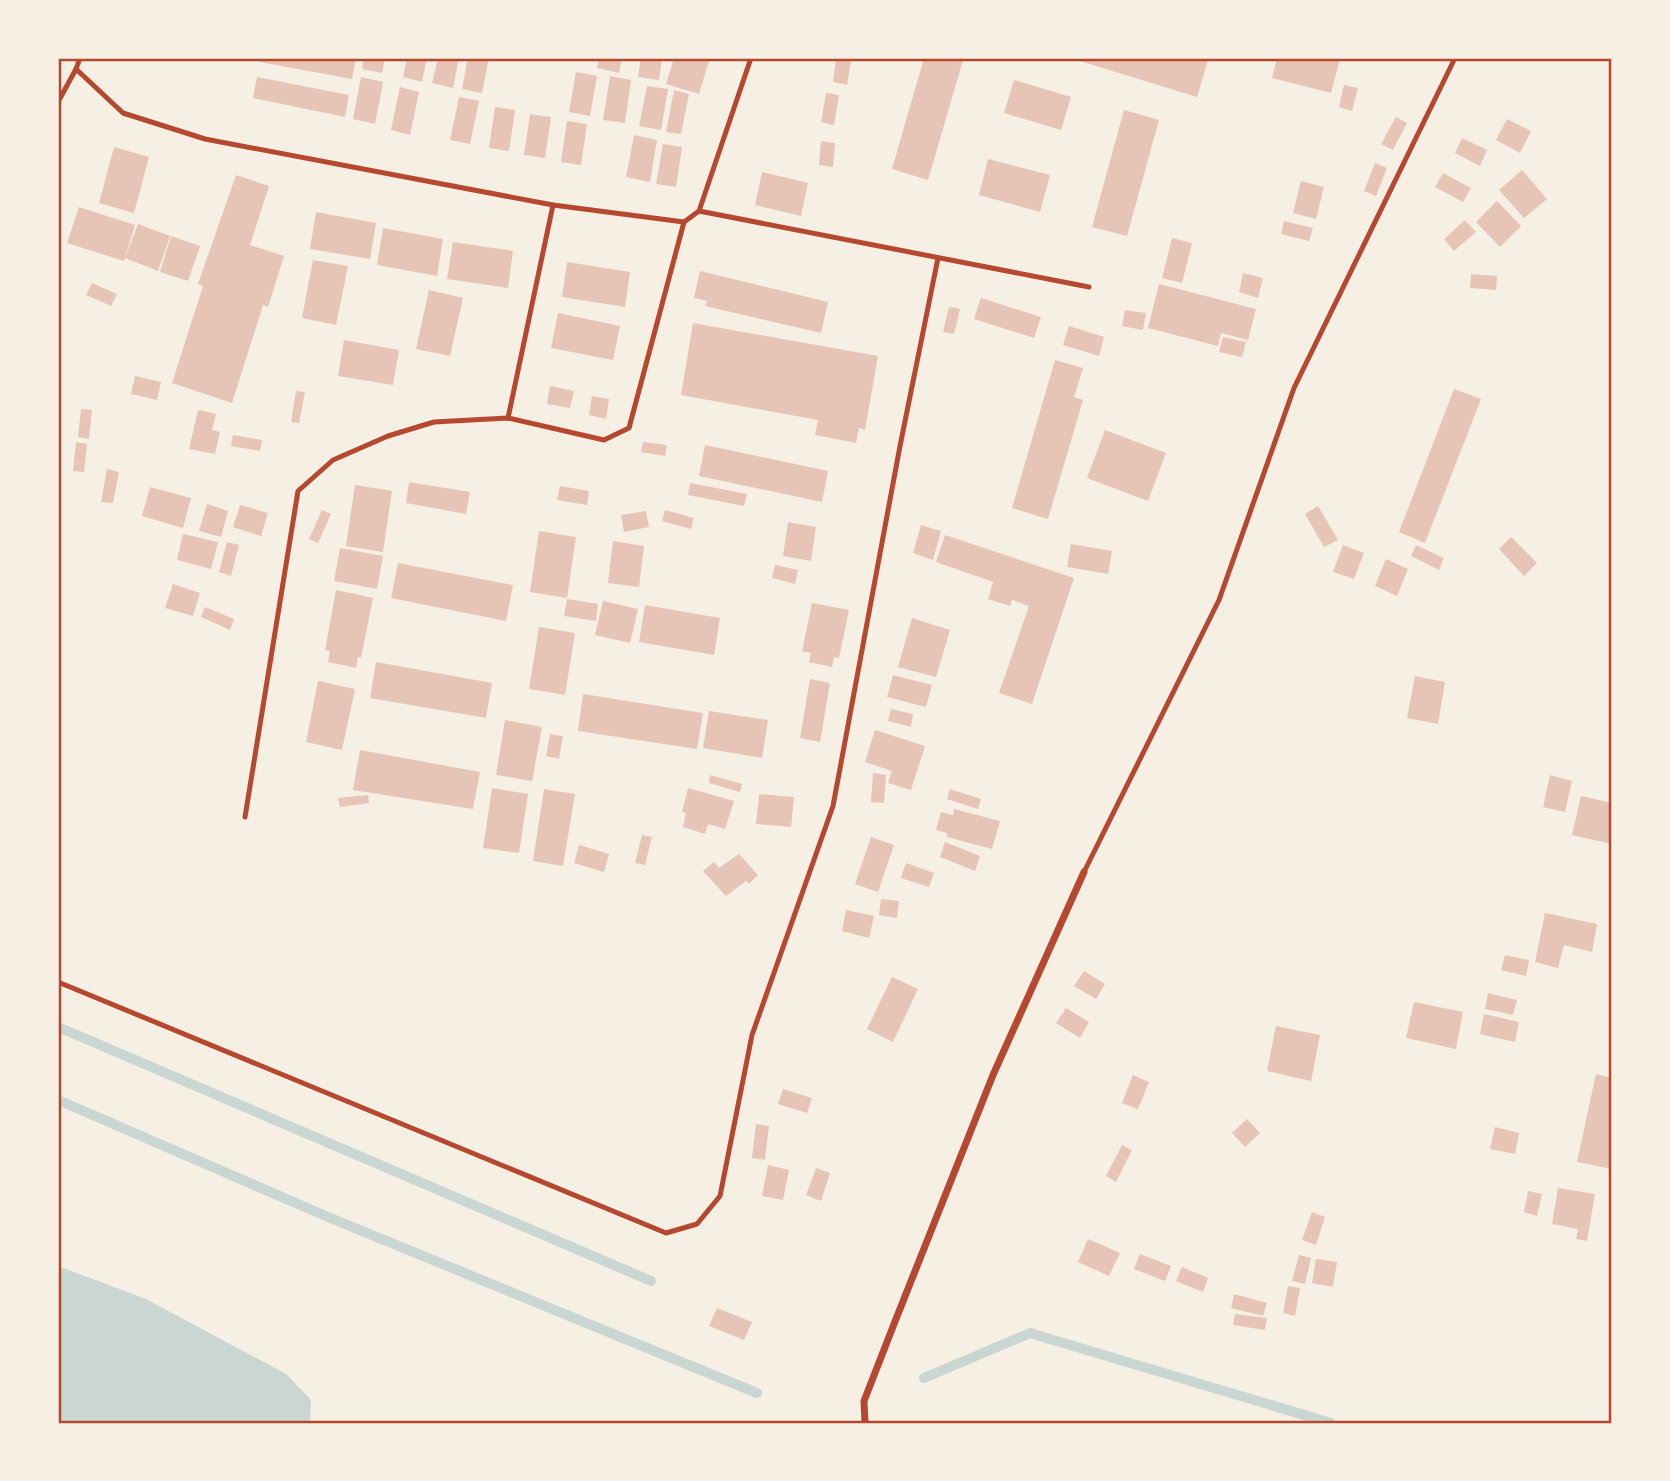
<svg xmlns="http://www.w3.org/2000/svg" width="1670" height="1481" viewBox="0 0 1670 1481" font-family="'Source Serif 4',serif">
  <rect width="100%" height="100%" fill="#f6efe4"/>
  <polygon fill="#c9d6d2" points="58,1266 146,1299 286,1374 311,1400 310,1423 58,1423"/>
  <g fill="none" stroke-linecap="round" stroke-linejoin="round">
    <g stroke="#c9d6d2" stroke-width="10">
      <polyline points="58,1027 651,1281"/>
      <polyline points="58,1100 328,1217 757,1393"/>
      <polyline points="924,1378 1030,1333 1331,1423"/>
    </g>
  </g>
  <g fill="#e6c5b7">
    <polygon points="260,58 356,58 352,79 260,62"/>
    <polygon points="364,58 385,58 382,73 362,69"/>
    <polygon points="407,58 427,58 422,82 403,77"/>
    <polygon points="438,58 459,58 453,88 432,83"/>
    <polygon points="468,58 489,58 482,93 462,89"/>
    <polygon points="599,58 622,58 619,73 597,68"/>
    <polygon points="641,58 662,58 659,80 638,77"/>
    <polygon points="674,58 710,58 699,94 666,84"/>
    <polygon points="924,58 955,58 963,60 928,180 892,169"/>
    <polygon points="1081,58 1202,58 1208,60 1197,97 1080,61"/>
    <polygon points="1277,58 1340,59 1331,93 1272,78"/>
    <polygon points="836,59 851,62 847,85 833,82"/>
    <polygon points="576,72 597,76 590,116 569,112"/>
    <polygon points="610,76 631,80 625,123 603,120"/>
    <polygon points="257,77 349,95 345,117 253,98"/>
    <polygon points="361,77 383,82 375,124 353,119"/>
    <polygon points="1014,80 1071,97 1061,130 1004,113"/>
    <polygon points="1344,85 1358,88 1352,111 1339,107"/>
    <polygon points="647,86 668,89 661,130 639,126"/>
    <polygon points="400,87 419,92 410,135 391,130"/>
    <polygon points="674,90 689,94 681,134 666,132"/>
    <polygon points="826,93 839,95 834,125 821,122"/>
    <polygon points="459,97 479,101 470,144 450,140"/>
    <polygon points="495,107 515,110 509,151 489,148"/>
    <polygon points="1124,110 1159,120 1127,236 1092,227"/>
    <polygon points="530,114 551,117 545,158 524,155"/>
    <polygon points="1396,117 1407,123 1393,150 1381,144"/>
    <polygon points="1507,119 1531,131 1520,153 1496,140"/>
    <polygon points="567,121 587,124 581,165 561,162"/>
    <polygon points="634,135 657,140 650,182 626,177"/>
    <polygon points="1462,138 1487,150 1480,166 1455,153"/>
    <polygon points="821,141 835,143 833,167 819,165"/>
    <polygon points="663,144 682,147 676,187 656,184"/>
    <polygon points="114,147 149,157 134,213 99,203"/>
    <polygon points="988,159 1050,175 1040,212 979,195"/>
    <polygon points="1375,163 1387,168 1376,196 1364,191"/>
    <polygon points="1522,170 1547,199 1524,218 1499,190"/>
    <polygon points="762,172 808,183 801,216 755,205"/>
    <polygon points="1443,173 1471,188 1463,202 1435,187"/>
    <polygon points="236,175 269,186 250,245 284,256 268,307 263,305 232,403 172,383 203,286 198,284"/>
    <polygon points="1301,181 1324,187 1316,219 1293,213"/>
    <polygon points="1497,201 1521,226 1500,247 1476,222"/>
    <polygon points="79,207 135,225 124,261 67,243"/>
    <polygon points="316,212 376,223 370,259 310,249"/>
    <polygon points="1465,220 1476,232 1454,251 1444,239"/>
    <polygon points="1284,221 1313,228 1309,241 1281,234"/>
    <polygon points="138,224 170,236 158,271 125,258"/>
    <polygon points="383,228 443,239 437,276 377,265"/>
    <polygon points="171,236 200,246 188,281 160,272"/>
    <polygon points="1172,238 1192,243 1182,283 1162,278"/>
    <polygon points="453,242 513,251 508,288 447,279"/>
    <polygon points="313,260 348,266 336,325 302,318"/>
    <polygon points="567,262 630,272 625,307 562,297"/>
    <polygon points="700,271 828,302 821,333 705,306 707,301 694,298"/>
    <polygon points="1243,273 1263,278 1258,298 1239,292"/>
    <polygon points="1471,274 1497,276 1496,290 1470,288"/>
    <polygon points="92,283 117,294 111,306 86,295"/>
    <polygon points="1159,284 1256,309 1248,340 1221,333 1218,346 1148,328"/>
    <polygon points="429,290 463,298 450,356 416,349"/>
    <polygon points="981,298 1041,317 1034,338 974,319"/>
    <polygon points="949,307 960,309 954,334 943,332"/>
    <polygon points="1125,310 1146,313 1143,330 1122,326"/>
    <polygon points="558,313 620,326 613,360 551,348"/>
    <polygon points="693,323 878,356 865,430 859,428 856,443 815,435 818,420 681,395"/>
    <polygon points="1069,326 1104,337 1099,356 1063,345"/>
    <polygon points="1223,337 1246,342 1242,357 1219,352"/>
    <polygon points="344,340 399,350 393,385 338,376"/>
    <polygon points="1055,360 1083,368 1074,397 1083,400 1048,519 1012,508"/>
    <polygon points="135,376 161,382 157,400 131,394"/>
    <polygon points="550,386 574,391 570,408 547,404"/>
    <polygon points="1454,389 1481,399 1425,543 1399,532"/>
    <polygon points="296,391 305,392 299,423 291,422"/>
    <polygon points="592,396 609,399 606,419 589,415"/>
    <polygon points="81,409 92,410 89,439 78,437"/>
    <polygon points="198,410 216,414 212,430 220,432 215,454 189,449"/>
    <polygon points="1105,430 1166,453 1148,501 1087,478"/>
    <polygon points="233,435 262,440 260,451 231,446"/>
    <polygon points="76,442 87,444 84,472 73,471"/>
    <polygon points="643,442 667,445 665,456 641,452"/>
    <polygon points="705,445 828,471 822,502 699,476"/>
    <polygon points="107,469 119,472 113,503 101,502"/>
    <polygon points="409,482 470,492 466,514 406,503"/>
    <polygon points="690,483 747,494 744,506 688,495"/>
    <polygon points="355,485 392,491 383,552 346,546"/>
    <polygon points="560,486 589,491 587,505 557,500"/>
    <polygon points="150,487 191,498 183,528 142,516"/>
    <polygon points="207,504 228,511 221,537 199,531"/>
    <polygon points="240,505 268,513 261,536 233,527"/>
    <polygon points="1318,506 1338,540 1324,547 1305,514"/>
    <polygon points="322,510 331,514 318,543 309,539"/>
    <polygon points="665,510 694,518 691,529 662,521"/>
    <polygon points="646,511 649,527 624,532 621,515"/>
    <polygon points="788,522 816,527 811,561 783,556"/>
    <polygon points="921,525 941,531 933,560 913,553"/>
    <polygon points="539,531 576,537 567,598 530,592"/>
    <polygon points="183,534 218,542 211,569 177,560"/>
    <polygon points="945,535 1074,578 1032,704 999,693 1029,606 1012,600 1010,606 988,599 993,582 936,562"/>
    <polygon points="1511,537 1537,563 1524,576 1499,549"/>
    <polygon points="613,541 644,546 639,587 608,583"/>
    <polygon points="227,542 239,545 231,576 219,572"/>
    <polygon points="1071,544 1112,551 1108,574 1067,567"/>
    <polygon points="1343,545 1364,553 1354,579 1333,572"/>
    <polygon points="1416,545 1444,558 1439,570 1411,556"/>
    <polygon points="340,548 383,556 377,589 334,581"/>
    <polygon points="1386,559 1408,569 1397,596 1375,586"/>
    <polygon points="398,563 513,585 506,621 391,598"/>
    <polygon points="775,565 798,570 795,584 772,578"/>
    <polygon points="173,584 200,593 193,616 165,608"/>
    <polygon points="336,590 373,598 361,658 358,657 356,668 328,662 330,651 325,650"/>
    <polygon points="567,599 598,604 596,621 564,616"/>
    <polygon points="603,601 638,609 630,643 595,635"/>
    <polygon points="812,603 849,610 839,658 834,657 832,667 809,662 811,653 802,651"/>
    <polygon points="645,605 720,618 714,655 639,642"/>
    <polygon points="205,607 234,619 230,630 201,617"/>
    <polygon points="912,618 950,630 936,677 898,667"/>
    <polygon points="539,627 575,633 565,695 529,689"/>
    <polygon points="376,662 492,683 486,718 370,698"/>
    <polygon points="893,675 932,685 926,707 887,697"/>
    <polygon points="1415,676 1445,682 1438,724 1407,718"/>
    <polygon points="810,679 830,683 820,742 800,738"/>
    <polygon points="318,681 355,689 342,750 306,742"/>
    <polygon points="583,694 703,713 697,749 578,731"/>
    <polygon points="891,709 913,714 911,727 888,721"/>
    <polygon points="709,711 768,720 762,758 703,748"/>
    <polygon points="505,720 542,727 532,781 496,775"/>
    <polygon points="875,730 925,746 911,790 888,783 892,771 865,762"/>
    <polygon points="550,734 563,736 559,759 546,756"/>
    <polygon points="360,750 480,772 473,809 353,790"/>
    <polygon points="873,773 886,775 884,803 871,802"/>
    <polygon points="710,775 742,784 740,792 709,783"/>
    <polygon points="1550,775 1572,781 1565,812 1543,807"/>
    <polygon points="492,788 528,794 519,853 483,848"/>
    <polygon points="688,788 734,801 725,829 708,824 705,834 683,827 686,813 682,812"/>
    <polygon points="544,789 575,794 563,866 533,861"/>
    <polygon points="950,789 981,799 978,809 947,799"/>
    <polygon points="759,794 794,797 791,827 756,824"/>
    <polygon points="368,795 369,803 340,807 338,798"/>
    <polygon points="1581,796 1612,803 1612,844 1572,835"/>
    <polygon points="954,809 1000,821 992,849 947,837 947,833 936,830 941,812 953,815"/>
    <polygon points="642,835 652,837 645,865 635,863"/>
    <polygon points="871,837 894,845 878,892 855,884"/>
    <polygon points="945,842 980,856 975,871 940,857"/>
    <polygon points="579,845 609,854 604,872 574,863"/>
    <polygon points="739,854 758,875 749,884 746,881 726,896 703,871 714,862 719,868"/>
    <polygon points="906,863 934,873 929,887 901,878"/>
    <polygon points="881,899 899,901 897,918 879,915"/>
    <polygon points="846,910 874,916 869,938 842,931"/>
    <polygon points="1545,913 1597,924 1592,952 1564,945 1558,968 1535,962"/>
    <polygon points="1505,955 1529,960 1526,976 1501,970"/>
    <polygon points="1084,971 1105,984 1096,999 1074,986"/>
    <polygon points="892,977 918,989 893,1042 867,1029"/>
    <polygon points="1488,993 1517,1000 1513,1015 1485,1009"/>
    <polygon points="1414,1002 1463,1012 1456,1049 1406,1038"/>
    <polygon points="1066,1008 1089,1022 1080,1038 1056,1023"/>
    <polygon points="1484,1014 1519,1022 1515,1042 1480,1034"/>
    <polygon points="1276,1026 1320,1035 1311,1081 1267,1071"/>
    <polygon points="1596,1074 1612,1078 1612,1169 1577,1162"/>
    <polygon points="1133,1075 1149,1082 1138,1109 1122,1103"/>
    <polygon points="783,1089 812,1098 807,1113 778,1104"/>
    <polygon points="1247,1119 1260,1133 1245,1147 1232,1133"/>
    <polygon points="756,1124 769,1126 765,1160 752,1158"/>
    <polygon points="1495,1127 1519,1133 1515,1154 1490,1149"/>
    <polygon points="1122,1145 1132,1150 1116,1182 1106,1176"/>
    <polygon points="768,1165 789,1170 783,1200 762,1196"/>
    <polygon points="816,1168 830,1173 821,1201 806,1195"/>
    <polygon points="1558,1188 1595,1194 1587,1241 1576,1239 1578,1229 1552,1224"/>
    <polygon points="1528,1191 1542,1194 1537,1216 1524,1212"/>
    <polygon points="1312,1212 1325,1217 1316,1245 1302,1240"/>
    <polygon points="1088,1239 1120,1253 1109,1276 1078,1262"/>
    <polygon points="1140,1254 1171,1266 1165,1281 1134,1269"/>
    <polygon points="1299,1255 1311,1258 1305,1284 1292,1281"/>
    <polygon points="1316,1259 1337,1262 1333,1287 1312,1283"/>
    <polygon points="1182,1267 1208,1278 1203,1292 1176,1281"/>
    <polygon points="1288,1286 1300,1288 1295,1316 1283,1313"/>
    <polygon points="1234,1294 1267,1303 1263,1316 1231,1308"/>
    <polygon points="717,1308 752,1322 744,1340 709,1326"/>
    <polygon points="1235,1314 1267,1318 1265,1330 1233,1325"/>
  </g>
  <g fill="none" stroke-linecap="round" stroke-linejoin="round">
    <g stroke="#b5482f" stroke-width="5">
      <polyline points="76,69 123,113 205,139 553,205 684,222 699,211 1089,287"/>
      <polyline points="58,102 76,69 80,58"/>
      <polyline points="699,211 751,58"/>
      <polyline points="508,418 553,205"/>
      <polyline points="245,817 298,491 333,460 388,436 434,422 508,418 604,440 629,428 684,222"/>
      <polyline points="1084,872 1219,600 1294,388 1455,58"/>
      <polyline points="58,982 666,1233 697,1224 720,1196 752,1035 833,806 900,446 938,258"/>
    </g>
    <polyline stroke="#b5482f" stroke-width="7" points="865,1423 864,1401 894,1324 993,1075 1084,872"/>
  </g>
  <rect width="1670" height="1481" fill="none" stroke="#f6efe4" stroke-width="119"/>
  <rect x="60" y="60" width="1550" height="1362" fill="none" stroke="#b5482f" stroke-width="2.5"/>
</svg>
